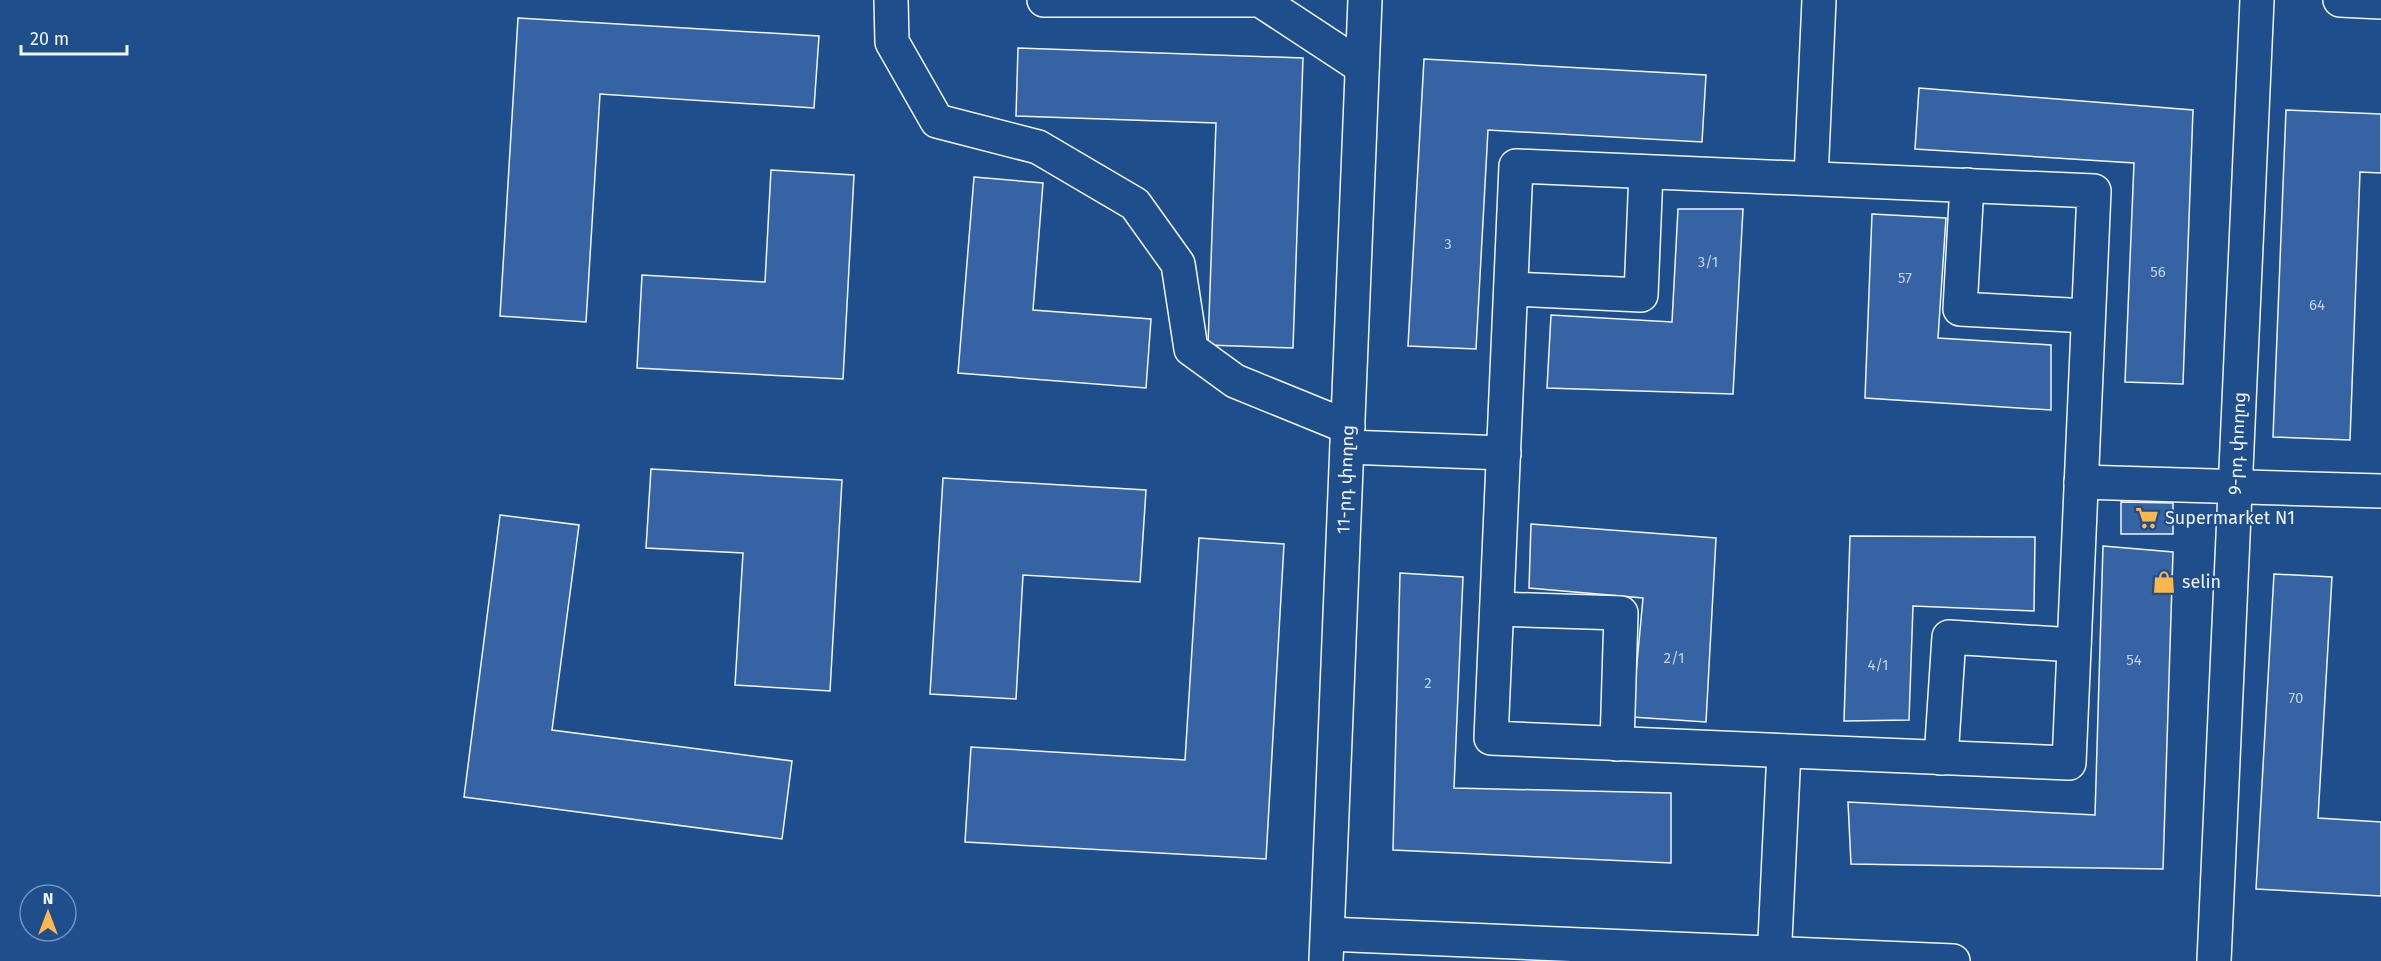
<svg xmlns="http://www.w3.org/2000/svg" width="2381" height="961" viewBox="0 0 2381 961" font-family="'Fira Sans','Noto Sans Armenian',sans-serif">
  <rect width="100%" height="100%" fill="#1f4e8c"/>
  <g fill="#3563a3" stroke="#f2f6ff" stroke-width="1.5">
    <polygon points="518,18 819,36 814,108 600,94 586,322 500,316"/>
    <polygon points="1018,48 1303,58 1293,348 1208,345 1216,123 1016,116"/>
    <polygon points="1424,59 1706,75 1702,142 1488,130 1476,349 1408,346"/>
    <polygon points="1919,88 2193,110 2183,384 2125,382 2134,163 1915,149"/>
    <polygon points="2286,110 2381,114 2381,173 2360,172 2350,440 2273,437"/>
    <polygon points="771,170 854,175 843,379 637,368 642,275 765,282"/>
    <polygon points="974,177 1043,183 1033,310 1151,319 1146,388 958,373"/>
    <polygon points="1678,209 1743,209 1733,394 1547,388 1551,315 1672,322"/>
    <polygon points="1872,214 1946,218 1938,338 2051,345 2051,410 1865,398"/>
    <polygon points="651,469 842,480 830,691 735,685 743,553 646,548"/>
    <polygon points="943,478 1146,490 1140,582 1023,575 1016,699 930,694"/>
    <polygon points="2121,502 2173,503 2173,534 2121,534"/>
    <polygon points="500,515 579,525 552,730 792,761 782,839 464,797"/>
    <polygon points="1531,524 1716,538 1706,722 1632,717 1643,598 1529,588"/>
    <polygon points="1850,536 2035,537 2034,611 1913,606 1909,720 1844,721"/>
    <polygon points="1199,538 1284,544 1266,859 965,842 971,747 1185,760"/>
    <polygon points="2103,546 2173,552 2163,869 1851,864 1848,802 2095,815"/>
    <polygon points="1400,573 1463,577 1454,788 1671,793 1671,863 1393,850"/>
    <polygon points="2274,574 2332,577 2318,818 2381,822 2381,896 2256,889"/>
  </g>
  <g fill="none" stroke-linecap="round" stroke-linejoin="round">
    <g stroke="#f2f6ff" stroke-width="36">
      <g id="minor">
        <polyline points="891,0 892,42 937,121 1038,147 1135,204 1178,264 1191,349 1235,381 1348,427"/>
        <polyline points="1044,0 1260,0 1362,67"/>
        <polyline points="2340,0 2381,2"/>
        <polygon points="1516,166 2094,191 2069,763 1491,738"/>
        <polyline points="1811,178 1819,0"/>
        <polyline points="1967,185 1960,309 2088,316"/>
        <polyline points="1511,289 1641,295 1646,172"/>
        <polyline points="1347,447 1504,453"/>
        <polyline points="2081,482 2381,491"/>
        <polyline points="1497,609 1621,613 1617,744"/>
        <polyline points="1941,758 1949,637 2074,645"/>
        <polyline points="1328,934 1953,961"/>
        <path id="s1" d="M1326 961 1365 0"/>
        <polyline points="1774,961 1784,751"/>
        <path id="s2" d="M2214 961 2257 0"/>
      </g>
    </g>
    <use href="#minor" stroke="#1f4e8c" stroke-width="33"/>
  </g>
  <defs>
    <g id="supermarket-bare" transform="scale(1.8)"><path d="M-6-5.5h2.5l.6 2H6L4.5 2H-2.5L-4.4-4H-6ZM-1.5 3.2a1.3 1.3 0 1 0 .1 0ZM3 3.2a1.3 1.3 0 1 0 .1 0Z" fill="#ffb74d" stroke="#1f4e8c" stroke-width="2.5" paint-order="stroke"/></g>
    <g id="shop-bare" transform="scale(1.8)"><path d="M-5-2.5h2.3a2.7 3.5 0 0 1 5.4 0H5L5.5 6h-11ZM-1.5-2.5h3a1.5 2.3 0 0 0-3 0Z" fill="#ffb74d" stroke="#1f4e8c" stroke-width="2.5" paint-order="stroke"/></g>
  </defs>
  <g fill-rule="evenodd">
    <use href="#supermarket-bare" x="2147" y="518"/>
    <use href="#shop-bare" x="2164" y="582"/>
  </g>
  <g text-anchor="middle" stroke-width="4.5" stroke-linejoin="round" paint-order="stroke">
    <g font-size="15" fill="#c3d1e8">
      <text x="1448" y="249">3</text>
      <text x="1708" y="267">3/1</text>
      <text x="2158" y="277">56</text>
      <text x="1905" y="283">57</text>
      <text x="2317" y="310">64</text>
      <text x="1674" y="663">2/1</text>
      <text x="2134" y="665">54</text>
      <text x="1878" y="670">4/1</text>
      <text x="1428" y="688">2</text>
      <text x="2296" y="703">70</text>
    </g>
    <g font-size="18" fill="#f2f6ff" stroke="#1f4e8c">
      <text dy="6" stroke="none"><textPath href="#s2" startOffset="518">9-րդ փողոց</textPath></text>
      <text dy="6" stroke="none"><textPath href="#s1" startOffset="482">11-րդ փողոց</textPath></text>
    </g>
    <g font-size="18" fill="#f2f6ff" stroke="#1f4e8c" text-anchor="start">
      <text x="2165" y="524">Supermarket N1</text>
      <text x="2182" y="588">selin</text>
    </g>
  </g>
  <g transform="translate(48 913)"><circle r="28" fill="#1f4e8c" stroke="#7391ba" stroke-width="1.5"/>
  <path d="M0-4.5L10 22L0 15L-10 22Z" fill="#ffb74d"/>
  <text y="-9" font-size="16" font-weight="bold" text-anchor="middle" fill="#f2f6ff">N</text>
  </g>
  <path d="M21 45v9h106v-9" fill="none" stroke="#f2f6ff" stroke-width="3"/>
  <text x="30" y="45" font-size="18" fill="#f2f6ff" stroke="#1f4e8c" stroke-width="4.5" paint-order="stroke">20 m</text>
</svg>
